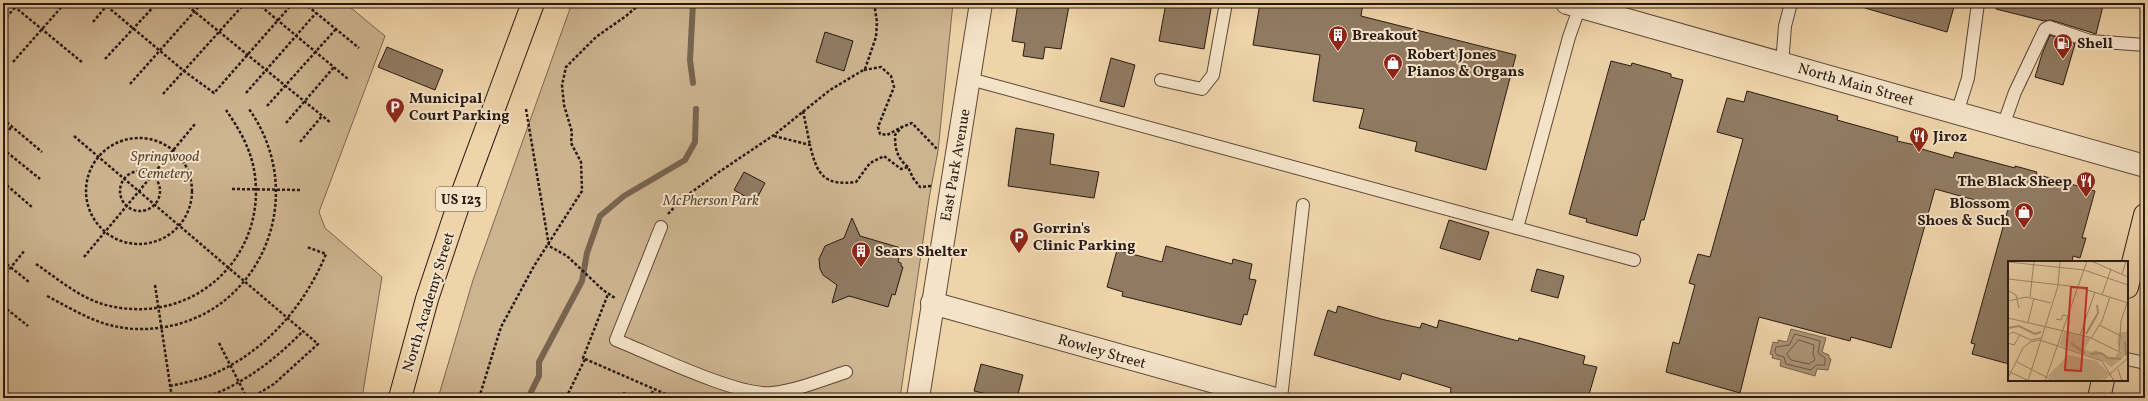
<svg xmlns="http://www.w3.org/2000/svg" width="2148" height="401" viewBox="0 0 2148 401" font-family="Vollkorn,serif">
  <rect width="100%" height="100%" fill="#efd4aa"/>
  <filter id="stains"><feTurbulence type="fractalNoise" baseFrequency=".005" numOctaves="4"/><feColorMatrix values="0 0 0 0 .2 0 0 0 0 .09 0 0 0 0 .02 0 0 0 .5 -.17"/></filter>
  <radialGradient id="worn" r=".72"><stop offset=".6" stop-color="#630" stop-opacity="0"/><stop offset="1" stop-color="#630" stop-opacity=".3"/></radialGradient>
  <g fill="#cdb490" stroke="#7b6752">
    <polygon points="3,3 345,3 385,36 319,212 325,228 382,277 362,398 3,398"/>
    <polygon points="572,3 953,3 938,151 930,193 900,398 438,398 473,280"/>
  </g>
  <polygon fill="#ac9577" stroke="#78644f" points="1791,329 1826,338 1822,352 1829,355 1829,358 1831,359 1828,370 1817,369 1815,376 1780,366 1781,360 1772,358 1773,355 1770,354 1773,342 1778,343 1778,340 1787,342"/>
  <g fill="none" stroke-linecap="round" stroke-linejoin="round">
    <g stroke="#6a5845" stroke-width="1">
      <polygon points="1795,334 1820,341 1818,353 1825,358 1825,365 1816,365 1811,370 1786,364 1784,357 1777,355 1775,352 1776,347 1789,345"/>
      <polygon points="1799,340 1814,345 1813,353 1815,360 1809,364 1791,360 1787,354"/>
    </g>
    <g stroke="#78644f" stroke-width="6">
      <polyline points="693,83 690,60 693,3"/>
      <polyline points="528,398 539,376 539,362 582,281 587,253 600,216 624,196 685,160 695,142 696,109"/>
    </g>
  </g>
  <g fill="#907b62" stroke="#291a13">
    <polygon points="1018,3 1050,3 1069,6 1061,49 1045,47 1043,59 1023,56 1025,43 1012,41"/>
    <polygon points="1166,3 1212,3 1204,49 1159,41"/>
    <polygon points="1260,3 1363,3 1361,16 1516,55 1486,170 1415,151 1417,142 1359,128 1364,109 1313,101 1320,55 1253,45"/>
    <polygon points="1865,3 1955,3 1947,32 1865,8"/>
    <polygon points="1996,3 2092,3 2103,6 2096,34 2051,20 2044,21 1996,9"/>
    <polygon points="825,32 853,41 844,71 816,62"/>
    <polygon points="2050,35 2075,44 2063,85 2035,77 2042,54"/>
    <polygon points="387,47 443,70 435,90 378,67"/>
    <polygon points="1111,58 1135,65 1124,107 1100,101"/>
    <polygon points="1611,61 1631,66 1632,63 1671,74 1671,77 1683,80 1644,220 1641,220 1637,236 1586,222 1587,219 1569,214"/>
    <polygon points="1747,91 1838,116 1837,120 1898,137 1897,141 1915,145 1915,147 1953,158 1955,152 2015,168 2015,166 2037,172 2036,174 2095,191 2082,238 2086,238 2080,258 2073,256 2072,262 2009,262 2009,364 1972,354 1975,344 1971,343 2008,209 1935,189 1891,348 1851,337 1850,341 1759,317 1740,393 1666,372 1673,342 1679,344 1695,285 1689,283 1698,254 1710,257 1743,139 1717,132 1727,98 1744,102"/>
    <polygon points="1016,128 1054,134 1050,164 1099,172 1094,198 1008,186"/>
    <polygon points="744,172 765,183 755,202 734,190"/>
    <polygon points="852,218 860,236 901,248 898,262 901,263 901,266 903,267 895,295 892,294 888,307 849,296 832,303 837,285 823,275 820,269 819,259 825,246 844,238"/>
    <polygon points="1449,220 1489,232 1480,260 1440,248"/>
    <polygon points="1166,246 1232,264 1233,259 1252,264 1249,279 1256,280 1247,315 1244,314 1241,325 1122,296 1123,292 1107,287 1117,250 1162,262"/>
    <polygon points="1537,269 1564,276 1558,298 1531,291"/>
    <polygon points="1338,306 1381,319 1420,328 1422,323 1437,328 1439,320 1518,341 1519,338 1585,356 1583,364 1597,367 1588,398 1450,398 1451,388 1402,373 1400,380 1314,355 1328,310 1336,313"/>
    <polygon points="981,364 1023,375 1017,398 1003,398 974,391"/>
  </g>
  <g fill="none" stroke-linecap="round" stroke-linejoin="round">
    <g stroke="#5a4839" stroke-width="14">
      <g id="service">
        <polyline points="1782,64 1785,26 1791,3"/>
        <polyline points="970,79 1634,260"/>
        <polyline points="1161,80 1202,89 1213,75 1226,3"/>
        <polyline points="1957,113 1968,78 1978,3"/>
        <polyline points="2003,126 2015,92 2045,29 2049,27 2090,41 2145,45"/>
        <path d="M661 227 616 340C651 354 739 397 772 393 798 390 822 380 846 372"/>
        <polyline points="1517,228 1569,37 1580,6"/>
        <polyline points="2127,359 2145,363"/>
        <polyline points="1281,398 1303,205"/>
      </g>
    </g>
    <g stroke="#5a4839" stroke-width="24">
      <polyline id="minor" points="932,303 1272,398"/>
    </g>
    <g stroke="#5a4839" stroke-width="24">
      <g id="tertiary">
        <polyline points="1567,3 2145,166"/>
        <polyline points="918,398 981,3"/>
      </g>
    </g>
    <g stroke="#291a13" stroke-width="24">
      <g id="trunk">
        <polyline points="2127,287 2145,215"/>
        <polyline points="400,398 427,299 461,197 533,3"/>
        <polyline points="2099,398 2103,380"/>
      </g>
    </g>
    <g stroke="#291a13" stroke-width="2.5" stroke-dasharray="3 2" stroke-linecap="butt">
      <polyline points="10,3 83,63"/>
      <polyline points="103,3 184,71 214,93 293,3"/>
      <polyline points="184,3 331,123"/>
      <polyline points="257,3 348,79"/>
      <polyline points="304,3 359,48"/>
      <polyline points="3,21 19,3"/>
      <polyline points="93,22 109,3"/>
      <polyline points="105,59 157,3"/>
      <polyline points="13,62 65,3"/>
      <polyline points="864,70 881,67 891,76 894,87 878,127 880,134 887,135 902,127"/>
      <polyline points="130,84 202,3"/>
      <polyline points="246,93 316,13"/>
      <polyline points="163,94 245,3"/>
      <polyline points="267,106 336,29"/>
      <polyline points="526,109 549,246 567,256 603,290 615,298"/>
      <polyline points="803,111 810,145"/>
      <polyline points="3,119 42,152"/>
      <polyline points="286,123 334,67"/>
      <polyline points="74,136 318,344 274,384 251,398"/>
      <path d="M774 136 810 145C817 175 824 186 856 182L870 163 884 156 901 169 908 167 913 178 920 187 931 186"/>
      <polyline points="3,138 12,126"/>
      <circle cx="139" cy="191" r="53"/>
      <polyline points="300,142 322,116"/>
      <polyline points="3,149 40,179"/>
      <path d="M908 167C897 158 895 149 895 135L902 127 912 123 937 149"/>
      <circle cx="140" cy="191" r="20"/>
      <polyline points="3,182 33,208"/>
      <polyline points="232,189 300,190"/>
      <polyline points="668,214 681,200 719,172 774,135 830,90 865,69 876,37 877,22 874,3"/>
      <polyline points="84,257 195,124"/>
      <polyline points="3,261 29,282"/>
      <path d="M36 264C61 281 84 302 115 307 195 322 265 258 255 176 252 151 240 130 226 110"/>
      <polyline points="3,277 25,250"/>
      <polyline points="155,285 172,398"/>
      <path d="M47 296C78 312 99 327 135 329 253 333 315 202 249 109"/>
      <polyline points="3,306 28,326"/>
      <polyline points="219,343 247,398"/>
      <polyline points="3,350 7,353"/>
      <polyline points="585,359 675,398"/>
      <path d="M170 386C184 383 198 380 211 375 265 352 304 307 326 254L307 247"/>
      <polyline points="623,393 635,398"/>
      <path d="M204 398C242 385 275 360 303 331"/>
      <polyline points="479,398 501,327 534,266 582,191 581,162 571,143 572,132 564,105 562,85 566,67 596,37 626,16 641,3"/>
      <polyline points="566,398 585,359 583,358 608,294"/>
      <polyline points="649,398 654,389"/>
    </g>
    <use href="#service" stroke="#f5e3c8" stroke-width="12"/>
    <use href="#minor" stroke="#f5e3c8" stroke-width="22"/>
    <use href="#tertiary" stroke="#f5e3c8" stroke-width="22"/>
    <use href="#trunk" stroke="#efd4aa" stroke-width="22"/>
  </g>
  <defs>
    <g id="building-pin" transform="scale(1)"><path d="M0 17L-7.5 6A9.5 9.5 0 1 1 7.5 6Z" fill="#8f2418" stroke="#f5e3c8"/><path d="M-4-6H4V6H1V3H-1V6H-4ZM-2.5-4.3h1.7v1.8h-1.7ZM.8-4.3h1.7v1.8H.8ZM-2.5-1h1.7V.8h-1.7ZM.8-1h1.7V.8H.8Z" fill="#fff"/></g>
    <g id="fuel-pin" transform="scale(1)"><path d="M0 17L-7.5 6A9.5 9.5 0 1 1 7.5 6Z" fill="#8f2418" stroke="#f5e3c8"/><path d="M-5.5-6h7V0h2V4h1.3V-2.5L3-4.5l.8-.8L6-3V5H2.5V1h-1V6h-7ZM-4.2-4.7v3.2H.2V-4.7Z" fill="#fff"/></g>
    <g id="shop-pin" transform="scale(1)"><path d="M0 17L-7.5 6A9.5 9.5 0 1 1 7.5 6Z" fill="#8f2418" stroke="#f5e3c8"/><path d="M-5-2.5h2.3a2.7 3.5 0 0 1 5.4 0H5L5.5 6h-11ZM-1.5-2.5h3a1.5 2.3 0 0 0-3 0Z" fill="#fff"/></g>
    <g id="parking-pin" transform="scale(1)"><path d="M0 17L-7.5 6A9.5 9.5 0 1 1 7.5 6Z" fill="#8f2418" stroke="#f5e3c8"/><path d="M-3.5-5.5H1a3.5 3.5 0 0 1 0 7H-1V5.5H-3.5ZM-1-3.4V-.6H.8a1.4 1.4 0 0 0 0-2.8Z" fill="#fff"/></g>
    <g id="restaurant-pin" transform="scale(1)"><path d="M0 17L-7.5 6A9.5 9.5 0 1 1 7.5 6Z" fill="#8f2418" stroke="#f5e3c8"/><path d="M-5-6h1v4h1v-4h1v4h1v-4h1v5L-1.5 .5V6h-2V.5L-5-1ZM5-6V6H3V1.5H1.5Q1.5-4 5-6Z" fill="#fff"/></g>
  </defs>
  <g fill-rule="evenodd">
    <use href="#building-pin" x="1338" y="35"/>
    <use href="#fuel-pin" x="2063" y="43"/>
    <use href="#shop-pin" x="1393" y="63"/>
    <use href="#parking-pin" x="395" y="107"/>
    <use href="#restaurant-pin" x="1919" y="136"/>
    <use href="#restaurant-pin" x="2086" y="181"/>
    <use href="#shop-pin" x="2024" y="212"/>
    <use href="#parking-pin" x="1019" y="237"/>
    <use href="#building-pin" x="861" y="251"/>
  </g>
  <g text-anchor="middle" stroke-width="4" stroke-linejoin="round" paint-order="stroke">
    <rect fill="#f5e3c8" stroke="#665649" stroke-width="1" x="436" y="187" width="50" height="24" rx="3"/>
    <g font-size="14" font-weight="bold" fill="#291a13">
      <text x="461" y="204">US 123</text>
    </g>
    <g font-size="15" font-weight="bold" fill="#291a13" stroke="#f5e3c8" text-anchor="start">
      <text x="1352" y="40">Breakout</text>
      <text x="2077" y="48">Shell</text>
      <text x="1407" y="59">Robert Jones<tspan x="1407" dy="17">Pianos &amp; Organs</tspan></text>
      <text x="409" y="103">Municipal<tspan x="409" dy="17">Court Parking</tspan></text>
      <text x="1933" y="141">Jiroz</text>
      <text x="2072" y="186" text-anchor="end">The Black Sheep</text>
      <text x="2010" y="208" text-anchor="end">Blossom<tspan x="2010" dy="17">Shoes &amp; Such</tspan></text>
      <text x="1033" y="233">Gorrin's<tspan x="1033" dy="17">Clinic Parking</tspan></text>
      <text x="875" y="256">Sears Shelter</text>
    </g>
    <g font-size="15" fill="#291a13" stroke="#f5e3c8">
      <text transform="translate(1856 84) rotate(16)" y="5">North Main Street</text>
      <text transform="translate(955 165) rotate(-80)" y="5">East Park Avenue</text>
      <text transform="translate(428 302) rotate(-73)" y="5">North Academy Street</text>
      <text transform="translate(1102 351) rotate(16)" y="5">Rowley Street</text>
    </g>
    <g font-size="15" font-style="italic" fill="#5a4838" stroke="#f5e3c8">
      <text x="165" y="161">Springwood<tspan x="165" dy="17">Cemetery</tspan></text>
      <text x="711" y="205">McPherson Park</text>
    </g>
  </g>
  <g transform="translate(2008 261)">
    <rect width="120" height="120" fill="#efd4aa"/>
    <path d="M120 67V94L111 89 109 80 111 71H118ZM56 71 83 77 77 88 83 91 88 89 101 96H107L110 91 117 95 103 106 95 100 51 84ZM60 94 89 100 101 112 92 120H48L40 115Z" fill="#cdb490"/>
    <path fill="none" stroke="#ac9577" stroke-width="2" d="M0 67 11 65 27 73 33 71M78 73 90 52 89 44M117 81 118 93M63 82 77 92M82 93 93 92 100 97 113 98"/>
    <path fill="none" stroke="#a08a6e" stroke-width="1" d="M83 0 120 16M0 1 76 9 120 24M114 13 118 0M0 18 70 26 120 42M1 30 8 34 11 47M94 34 103 8M22 36 26 0M0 40 18 36 43 42M0 57 81 76 120 95M48 58 53 59 55 54 59 55M20 61 26 37M91 64 113 75M0 74 5 71 23 79 33 77M72 74 87 31M83 77 94 60 102 36M0 82 6 84 12 74M111 91 113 60 120 39M9 101 46 120M110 108 114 120M0 110 21 120M0 117 15 87 22 81 32 79 94 100 106 120M20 120 50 25 52 0M37 120 79 0M94 120 120 97"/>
    <path fill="#d62828" fill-opacity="0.15" stroke="#d62828" stroke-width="2" d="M63 26 79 27 73 110 57 109Z"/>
    <rect width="120" height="120" fill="none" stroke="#291a13" stroke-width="2"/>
  </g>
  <rect width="2148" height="401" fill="none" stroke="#efd4aa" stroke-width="16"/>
  <rect x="4" y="4" width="2140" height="393" fill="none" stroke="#291a13" stroke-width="2"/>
  <rect x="8" y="8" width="2132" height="385" fill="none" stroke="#291a13"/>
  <rect width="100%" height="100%" filter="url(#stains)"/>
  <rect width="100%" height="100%" fill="url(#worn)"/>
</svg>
